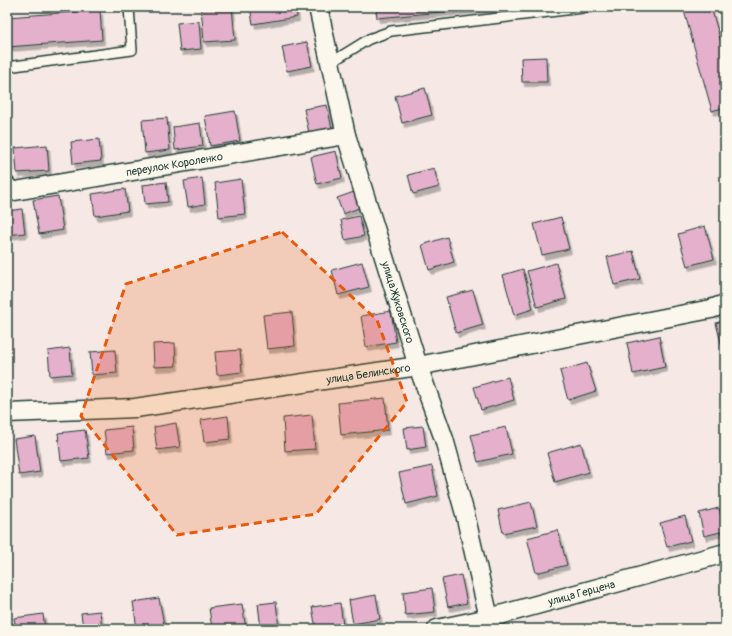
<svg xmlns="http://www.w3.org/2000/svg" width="732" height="636" viewBox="0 0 732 636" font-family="Pangolin,sans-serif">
  <defs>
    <filter id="shadow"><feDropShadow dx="2.5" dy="4.5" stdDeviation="0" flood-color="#0004"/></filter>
  </defs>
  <rect width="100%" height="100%" fill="#f6e9e5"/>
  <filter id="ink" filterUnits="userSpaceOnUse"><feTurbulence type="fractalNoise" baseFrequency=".025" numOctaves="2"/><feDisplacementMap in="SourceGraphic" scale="8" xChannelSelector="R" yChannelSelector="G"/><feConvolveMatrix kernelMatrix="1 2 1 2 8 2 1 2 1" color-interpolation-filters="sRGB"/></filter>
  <g filter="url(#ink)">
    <g fill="#e4b0cb" stroke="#1f3d34" filter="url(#shadow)">
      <polygon points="201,7 232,7 235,40 204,42"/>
      <polygon points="250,7 296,7 297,17 253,24"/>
      <polygon points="376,7 496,7 377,18"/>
      <polygon points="683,7 711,7 725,56 725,107 712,111"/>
      <polygon points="100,10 102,40 7,47 7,17"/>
      <polygon points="199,21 201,49 180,51 177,23"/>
      <polygon points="307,42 312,66 287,71 282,47"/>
      <polygon points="546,57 547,82 522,82 521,58"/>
      <polygon points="425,88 432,115 402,123 395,96"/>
      <polygon points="327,105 332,129 309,133 304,109"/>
      <polygon points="235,111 240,141 210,146 205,116"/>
      <polygon points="167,118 170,150 145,153 142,120"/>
      <polygon points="200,123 203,146 175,150 173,127"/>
      <polygon points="99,139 101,161 73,164 71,142"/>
      <polygon points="47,145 49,171 17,173 15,148"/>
      <polygon points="336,151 342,178 317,184 311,157"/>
      <polygon points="434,168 439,187 413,194 408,175"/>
      <polygon points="202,178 205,204 188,207 184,181"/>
      <polygon points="241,179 245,214 219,217 215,183"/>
      <polygon points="166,182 168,202 145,204 143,185"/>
      <polygon points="125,189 128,211 95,216 92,194"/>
      <polygon points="354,192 359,208 343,214 337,198"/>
      <polygon points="58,196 63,230 39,234 33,200"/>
      <polygon points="22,209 25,233 7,235 7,211"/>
      <polygon points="359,216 364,236 345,240 341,220"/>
      <polygon points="561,217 569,249 542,255 534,224"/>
      <polygon points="705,226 714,259 687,266 678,234"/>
      <polygon points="447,237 454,262 429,270 422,245"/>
      <polygon points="633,251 640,279 614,285 607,257"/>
      <polygon points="362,262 369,287 338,295 332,270"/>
      <polygon points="556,263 566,299 537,307 527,271"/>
      <polygon points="523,269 533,309 514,315 503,275"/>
      <polygon points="473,290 483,325 456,333 446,297"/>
      <polygon points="391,311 396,342 366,347 361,316"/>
      <polygon points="292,312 295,346 267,349 263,315"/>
      <polygon points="725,320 725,355 724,355 716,323"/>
      <polygon points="659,336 665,367 633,374 627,343"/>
      <polygon points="175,343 176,366 154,367 153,344"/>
      <polygon points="70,348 72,374 50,376 48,351"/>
      <polygon points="115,350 117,373 92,375 90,352"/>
      <polygon points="240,350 242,372 217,375 215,352"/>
      <polygon points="587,363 596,391 568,400 560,371"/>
      <polygon points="508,377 514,400 481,410 474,387"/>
      <polygon points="385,398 388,430 341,435 338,403"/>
      <polygon points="312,415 315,449 285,451 283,418"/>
      <polygon points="228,416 230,439 204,442 201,420"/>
      <polygon points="176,423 180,447 157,450 154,427"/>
      <polygon points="423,426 426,447 407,450 404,428"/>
      <polygon points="132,427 134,450 107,453 104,430"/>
      <polygon points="506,427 512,454 478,462 471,435"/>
      <polygon points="85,430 89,458 61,461 58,433"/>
      <polygon points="35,436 40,472 19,475 14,439"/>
      <polygon points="581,443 589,472 555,482 547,453"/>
      <polygon points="432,466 438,496 406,504 399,473"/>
      <polygon points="531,502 537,526 503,533 498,510"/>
      <polygon points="719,508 725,531 704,536 699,513"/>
      <polygon points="685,516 691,541 667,547 660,523"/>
      <polygon points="558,530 567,565 536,573 527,538"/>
      <polygon points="461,575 467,603 448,607 442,579"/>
      <polygon points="432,588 435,612 405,615 403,592"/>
      <polygon points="376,595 380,619 353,624 349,600"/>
      <polygon points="159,598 164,625 137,629 133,602"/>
      <polygon points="276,602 279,629 261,629 258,604"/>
      <polygon points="340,603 343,625 316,629 312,607"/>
      <polygon points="242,604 246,629 212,629 209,608"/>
      <polygon points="100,611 102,629 83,629 81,613"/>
      <polygon points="43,614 45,629 16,629 14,618"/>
    </g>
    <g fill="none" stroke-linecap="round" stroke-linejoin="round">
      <g stroke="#1f3d34" stroke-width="12">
        <g id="service">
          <polyline points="330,63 369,39 391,31 591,7"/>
          <polyline points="7,67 132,50 129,7"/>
        </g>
      </g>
      <g stroke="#1f3d34" stroke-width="21">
        <g id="minor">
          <path id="s1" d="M318 7 346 135 418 366 444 439 465 514 489 618"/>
          <path id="s2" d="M7 186 9 192 346 135"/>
          <path id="s3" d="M7 413 135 408 418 366 711 309 725 304"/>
          <path id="s4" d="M437 629 489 618 725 553"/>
        </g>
      </g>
      <use href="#service" stroke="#fbf7ec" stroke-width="9"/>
      <use href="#minor" stroke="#fbf7ec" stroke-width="18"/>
    </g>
  </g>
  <path fill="#e8590c" fill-opacity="0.2" stroke="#e8590c" stroke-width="3" stroke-dasharray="8 5" stroke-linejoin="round" d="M282 232 377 320 407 402 316 514 177 535 81 416 126 284Z"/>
  <g text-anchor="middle" stroke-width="3.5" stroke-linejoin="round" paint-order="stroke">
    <g font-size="11" fill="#1f3d34" stroke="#fbf7ec">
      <text dy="4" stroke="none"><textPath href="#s2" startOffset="174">переулок Короленко</textPath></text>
      <text dy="4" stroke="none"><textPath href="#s1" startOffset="306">улица Жуковского</textPath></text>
      <text dy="4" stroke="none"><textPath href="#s3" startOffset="364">улица Белинского</textPath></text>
      <text dy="4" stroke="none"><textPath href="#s4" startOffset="149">улица Герцена</textPath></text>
    </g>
  </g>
  <rect width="732" height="636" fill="none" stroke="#fbf7ec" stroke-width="24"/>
  <rect x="12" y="12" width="708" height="612" fill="none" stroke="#1f3d34" stroke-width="1.5" filter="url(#ink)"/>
</svg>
